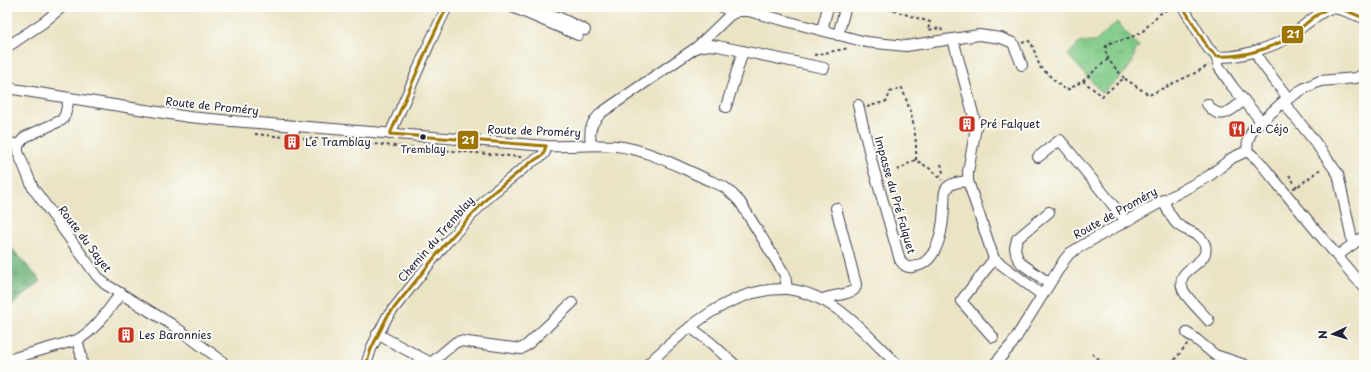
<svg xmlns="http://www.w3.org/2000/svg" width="1371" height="372" viewBox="0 0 1371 372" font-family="'Playpen Sans',sans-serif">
  <defs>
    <pattern id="forest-firs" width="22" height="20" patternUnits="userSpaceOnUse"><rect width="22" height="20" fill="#68af74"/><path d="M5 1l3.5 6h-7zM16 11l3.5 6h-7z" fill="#558e60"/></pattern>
    <pattern id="park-tufts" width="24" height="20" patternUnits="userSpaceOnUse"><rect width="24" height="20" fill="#80cb88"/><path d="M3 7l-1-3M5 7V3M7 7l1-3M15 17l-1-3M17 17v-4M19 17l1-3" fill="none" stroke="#6eae76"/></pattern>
  </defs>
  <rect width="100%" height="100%" fill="#fdfcf7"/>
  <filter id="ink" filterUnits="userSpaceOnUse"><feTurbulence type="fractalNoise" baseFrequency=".025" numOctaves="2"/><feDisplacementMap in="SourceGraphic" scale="8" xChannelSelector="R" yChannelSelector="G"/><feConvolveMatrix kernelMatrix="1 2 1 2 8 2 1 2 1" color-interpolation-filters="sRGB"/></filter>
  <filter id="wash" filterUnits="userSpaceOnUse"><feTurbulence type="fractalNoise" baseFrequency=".012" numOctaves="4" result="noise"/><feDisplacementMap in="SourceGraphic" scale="16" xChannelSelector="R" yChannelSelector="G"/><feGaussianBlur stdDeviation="0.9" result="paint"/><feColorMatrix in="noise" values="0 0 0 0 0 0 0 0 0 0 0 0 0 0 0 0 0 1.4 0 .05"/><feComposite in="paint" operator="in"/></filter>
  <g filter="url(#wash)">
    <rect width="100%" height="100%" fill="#eae4c5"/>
    <polygon fill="url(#forest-firs)" stroke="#456858" points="7,243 41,281 7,309"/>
    <path fill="url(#park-tufts)" stroke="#517662" d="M1117 22 1139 47C1131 54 1136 57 1131 64 1124 76 1112 84 1102 93L1068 55 1080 42H1095Z"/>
  </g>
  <g filter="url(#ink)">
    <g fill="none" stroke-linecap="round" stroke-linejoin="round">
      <g stroke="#403f50" stroke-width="12">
        <g id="minor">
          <polyline points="512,7 578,35"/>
          <polyline points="530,7 560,18 585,30"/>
          <polyline points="722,7 734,13"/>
          <polyline points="1183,7 1208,48 1216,56 1219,67 1232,86 1261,121"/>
          <polyline points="822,30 828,7"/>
          <polyline points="838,35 845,9 839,7"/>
          <polyline points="953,39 975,121 976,127 968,172 968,181 994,259 1042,295"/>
          <polyline points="7,47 44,22 62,7"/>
          <polyline points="697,47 710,45 718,46 824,68"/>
          <polyline points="1255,51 1260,61 1288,98"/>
          <path d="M1216 56C1234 60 1273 47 1289 37 1298 31 1322 9 1332 8 1340 8 1355 15 1364 18"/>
          <path d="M7 88 189 117 232 121 546 146C569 147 592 144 616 146 646 149 675 165 702 177 709 181 717 183 724 187 730 191 735 197 740 202L785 275 787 289C835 294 865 334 898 365"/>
          <polyline points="69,99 65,115 62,120 25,137 18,145 18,152 33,188 97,276 105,284 171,324 221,360 224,365"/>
          <polyline points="1283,102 1312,138 1338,174 1353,244"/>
          <path d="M1207 104C1220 122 1231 111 1244 100"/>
          <path d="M858 105 873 167 900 260C903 265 906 268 912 267 938 264 943 229 944 207 945 201 943 195 946 189 951 182 960 182 968 181"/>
          <polyline points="726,107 743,51"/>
          <polyline points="390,134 430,42 447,7"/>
          <polyline points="293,138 294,126"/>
          <polyline points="7,142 18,145"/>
          <path d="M591 145C589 129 590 125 601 113L697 47 730 15 738 11H748L866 42 906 46 979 35 1001 38 1013 43 1022 65"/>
          <polyline points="1247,151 1258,160 1352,274 1364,287"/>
          <polyline points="1247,151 1248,140 1253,129 1283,102 1303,89 1320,81 1356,78 1364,74"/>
          <polyline points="1038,157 1060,140 1126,221"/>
          <path d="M1163 200C1167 209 1170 217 1177 224 1186 232 1201 233 1205 245 1211 266 1173 267 1183 290 1188 300 1202 312 1209 321"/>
          <polyline points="1049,212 1017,239 1015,248 1017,257 1022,264 1049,283"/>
          <polyline points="1337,256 1364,236"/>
          <path d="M823 299C830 296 850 294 854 290 856 288 856 286 856 284L836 208"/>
          <polyline points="690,327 710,342 735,365"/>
          <polyline points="1187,333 1197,340 1215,355 1245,365"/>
          <polyline points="377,334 431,363"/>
          <polyline points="993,337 961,301 994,259"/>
          <polyline points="77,340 81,354 82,365"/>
          <path d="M7 360 77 340C96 330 108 310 121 293"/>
          <polyline points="366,365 371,349 387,317 446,243 490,195 530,163 543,155 545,152 546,146"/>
          <polyline points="430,365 431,363 456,342 460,341 521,349 527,345 572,303"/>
          <path d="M647 365C685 329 731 287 787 289"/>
          <polyline points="994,365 1012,344 1065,259 1070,253 1088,242 1209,176 1232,158 1247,151"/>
        </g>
      </g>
      <g stroke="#403f50" stroke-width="2" stroke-dasharray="3 3" stroke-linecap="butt">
        <polyline points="882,7 930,22 928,30 941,28 942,31"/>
        <polyline points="1022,43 1028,41 1031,42 1040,67 1065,90 1069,89 1083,81 1102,96 1124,78 1149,95 1197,72 1209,65"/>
        <polyline points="814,55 849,48"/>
        <path d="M1124 78C1117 69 1103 58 1106 46L1112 42 1128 39 1143 31 1158 15 1171 7"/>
        <polyline points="1083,81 1108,59"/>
        <path d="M867 107 887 101 890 92 902 88C912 115 917 131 916 160"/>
        <polyline points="255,134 284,137"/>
        <polyline points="303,138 522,157"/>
        <path d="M897 170C904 168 908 162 916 160L932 170 942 180"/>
        <polyline points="1289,175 1297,187"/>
        <polyline points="939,177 943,173 941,163"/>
        <polyline points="1293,188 1297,187 1322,168"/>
        <polyline points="1092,354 1107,365"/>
        <polyline points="1171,365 1187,344"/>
      </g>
      <use href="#minor" stroke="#fff" stroke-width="10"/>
      <g stroke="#fdfcf7" stroke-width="6">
        <g id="bus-1">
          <polyline points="1183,7 1208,48 1216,56"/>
          <path d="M1216 56C1239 58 1273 49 1292 35 1302 28 1320 9 1332 8 1342 7 1355 15 1364 18"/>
          <polyline points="390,134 546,146"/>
          <polyline points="390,134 430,42 447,7"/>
          <polyline points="366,365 371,349 387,317 446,243 490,195 530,163 543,155 546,146"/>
        </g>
      </g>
      <use href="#bus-1" stroke="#9e7500" stroke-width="3"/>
    </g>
  </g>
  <defs>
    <g id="building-square" transform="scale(0.9)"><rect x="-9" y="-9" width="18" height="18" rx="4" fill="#c8321e" stroke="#fdfcf7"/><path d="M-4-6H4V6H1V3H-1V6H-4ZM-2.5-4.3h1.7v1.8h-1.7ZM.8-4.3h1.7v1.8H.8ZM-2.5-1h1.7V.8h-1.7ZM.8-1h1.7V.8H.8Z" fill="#fff"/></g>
    <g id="restaurant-square" transform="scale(0.9)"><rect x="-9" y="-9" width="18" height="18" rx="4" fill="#c8321e" stroke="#fdfcf7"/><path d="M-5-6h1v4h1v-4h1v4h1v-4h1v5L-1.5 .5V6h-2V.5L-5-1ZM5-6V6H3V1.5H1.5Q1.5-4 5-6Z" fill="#fff"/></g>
  </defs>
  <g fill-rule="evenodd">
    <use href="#building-square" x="967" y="124"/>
    <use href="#restaurant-square" x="1237" y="129"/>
    <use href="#building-square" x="292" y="142"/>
    <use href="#building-square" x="126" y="335"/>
  </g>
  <circle fill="#22223b" stroke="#fdfcf7" stroke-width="1.5" cx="423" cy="137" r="3.5"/>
  <g text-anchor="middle" stroke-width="4" stroke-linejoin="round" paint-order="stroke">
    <g font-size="10" fill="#22223b" stroke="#fdfcf7">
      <text x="423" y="153">Tremblay</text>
    </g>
    <g font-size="11" fill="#22223b" stroke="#fdfcf7">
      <text transform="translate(212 106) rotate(6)" y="4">Route de Proméry</text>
      <text transform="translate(534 131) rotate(2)" y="4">Route de Proméry</text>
      <text transform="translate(895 195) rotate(74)" y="4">Impasse du Pré Falquet</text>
      <text transform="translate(1115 213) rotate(-29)" y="4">Route de Proméry</text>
      <text transform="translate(85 239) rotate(53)" y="4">Route du Sayet</text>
      <text transform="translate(436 239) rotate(-49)" y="4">Chemin du Tremblay</text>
    </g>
    <g font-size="11" fill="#22223b" stroke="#fdfcf7" text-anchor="start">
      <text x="980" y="128">Pré Falquet</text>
      <text x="1250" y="133">Le Céjo</text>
      <text x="305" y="146">Le Tramblay</text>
      <text x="139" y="339">Les Baronnies</text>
    </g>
  </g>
  <g stroke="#fdfcf7" stroke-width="1.5">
    <rect x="1281" y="25" width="23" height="19" rx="4" fill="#9e7500"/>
    <rect x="457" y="130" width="22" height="20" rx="4" fill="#9e7500"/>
  </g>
  <g font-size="11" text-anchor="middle" font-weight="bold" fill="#fff">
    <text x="1293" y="38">21</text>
    <text x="468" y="144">21</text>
  </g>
  <rect width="1371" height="372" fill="none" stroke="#fdfcf7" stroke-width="24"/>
  <g transform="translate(1333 334) rotate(266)" stroke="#fdfcf7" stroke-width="3" paint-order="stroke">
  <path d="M0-3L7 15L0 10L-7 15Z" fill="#22223b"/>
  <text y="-6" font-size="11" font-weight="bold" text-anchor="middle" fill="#22223b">N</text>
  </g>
</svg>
